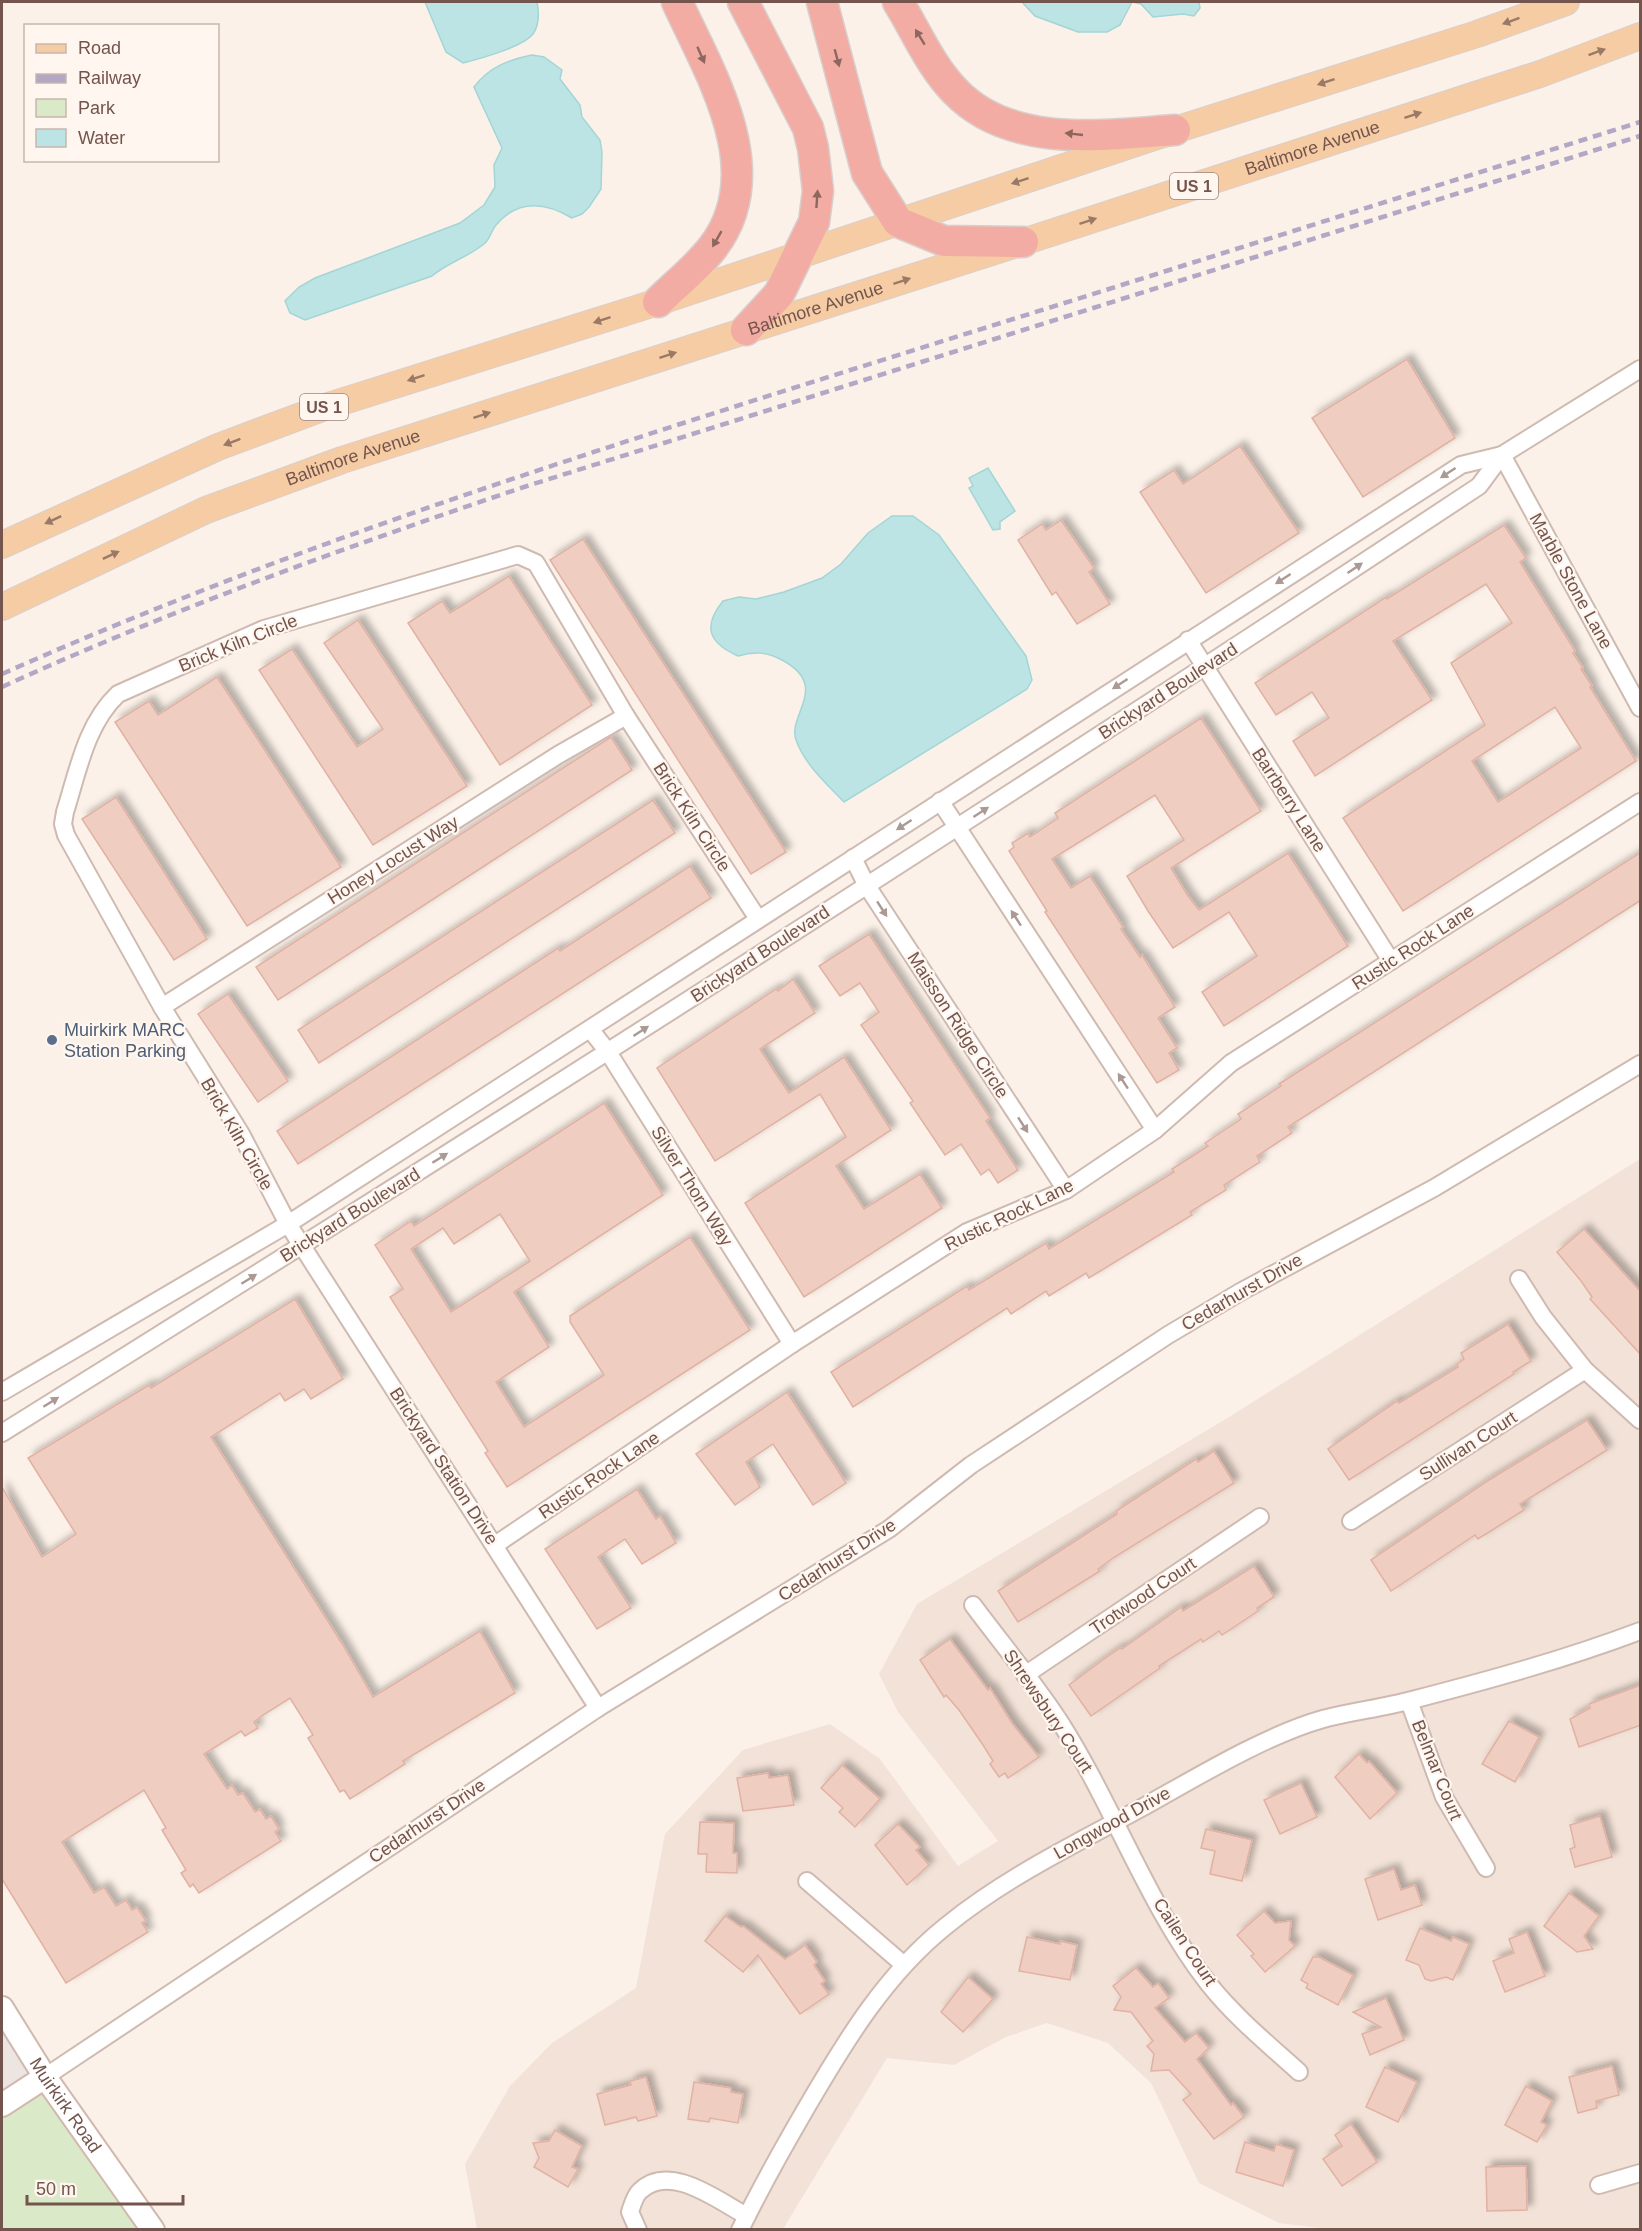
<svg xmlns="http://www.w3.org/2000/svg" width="1642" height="2231" viewBox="0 0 1642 2231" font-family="Helvetica,sans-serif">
  <defs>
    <filter id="shadow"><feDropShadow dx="5.5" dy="-5.5" stdDeviation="3" flood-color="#0004"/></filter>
  </defs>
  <rect width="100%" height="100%" fill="#fbf1e8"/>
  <polygon fill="#f3e2d7" points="1640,1159 1640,2229 1335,2230 1279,2223 1199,2183 1151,2083 1108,2043 1047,2023 1006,2037 954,2065 887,2058 783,2229 477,2229 465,2164 510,2086 552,2043 636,1988 665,1834 743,1750 830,1724 880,1759 958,1866 998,1841 898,1712 879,1674 917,1604 1229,1417"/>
  <polygon fill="#ece5e1" points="2,2008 45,2077 2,2106"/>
  <polygon fill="#dae9c7" points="45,2077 155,2229 2,2230 2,2105"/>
  <g fill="#bde4e4" stroke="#a4d5d6" stroke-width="1.5">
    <path d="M425 2H537C539 12 540 24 533 34 523 47 479 59 463 63L446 52Z"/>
    <polygon points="1022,2 1199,2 1200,8 1194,16 1183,14 1153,17 1141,4 1132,2 1120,25 1107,32 1078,32 1035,16"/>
    <path d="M532 55 544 57 562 70 560 79 580 105 582 117 600 140 602 152 601 189 589 207 582 214 572 218C545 202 518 199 496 225 491 231 490 239 484 244 468 257 449 262 432 276L305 320 290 313 285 301 299 287 315 278 460 223 484 205 495 187 494 165 502 148 474 87C489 67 508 60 532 55Z"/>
    <polygon points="988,468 1015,511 1000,522 1000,529 993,530 969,488 973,486 969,478"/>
    <path d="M892 516H913L939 535 1026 656 1032 680 1027 689 844 802C827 784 805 765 796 740 787 715 831 686 782 660 767 652 754 651 738 656 709 643 702 627 723 601L739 597 756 599 784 592 822 578 841 564 868 533Z"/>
  </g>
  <g fill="#efcdc1" stroke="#e1b1a3" stroke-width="1.5" fill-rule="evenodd" filter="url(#shadow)">
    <polygon points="1407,359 1455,438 1363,497 1312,418"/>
    <polygon points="1240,446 1299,533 1206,593 1140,492 1174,470 1183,484"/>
    <polygon points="1061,520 1094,568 1089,572 1110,604 1077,624 1056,592 1052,595 1018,540 1042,524 1046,530"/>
    <path d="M1504 525 1526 558 1520 562 1575 651 1573 653 1583 668 1581 669 1592 686 1590 687 1636 761 1403 911 1343 818 1485 725 1451 663 1512 623 1486 584 1393 641 1432 700 1315 776 1293 741 1329 718 1312 692 1276 715 1255 683 1386 597 1387 599ZM1555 707 1581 748 1498 802 1472 761Z"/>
    <polygon points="583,539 786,852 751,874 550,560"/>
    <polygon points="509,576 592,705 500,765 408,623 442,601 450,613"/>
    <polygon points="358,620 467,786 373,845 259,670 292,649 357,747 383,729 324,643"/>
    <polygon points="217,677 341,867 247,926 115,722 149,701 158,715"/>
    <polygon points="1201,718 1261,811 1171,868 1188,896 1199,910 1288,853 1348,946 1224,1026 1202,992 1257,956 1229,912 1173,948 1148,911 1127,876 1184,840 1155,795 1052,859 1071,888 1090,876 1123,927 1121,929 1140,957 1142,955 1175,1007 1158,1018 1177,1048 1169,1053 1179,1070 1157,1083 1045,912 1047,911 1009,851 1014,847 1012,843 1028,833 1030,837 1058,818 1055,813"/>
    <polygon points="611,737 632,770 278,1000 256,967"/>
    <polygon points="116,797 207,939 174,960 82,819"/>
    <polygon points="653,800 675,833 319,1063 298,1030"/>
    <polygon points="1641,852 1641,900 1288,1127 1292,1133 1257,1156 1260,1162 1224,1185 1226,1190 1190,1212 1192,1215 1089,1278 1086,1273 1049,1296 1046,1291 1011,1314 1007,1308 853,1407 831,1372 967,1286 969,1290 1046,1243 1049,1249 1174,1172 1172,1169 1208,1146 1205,1143 1241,1119 1238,1114 1281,1086 1279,1084"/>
    <polygon points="690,866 711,898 298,1164 277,1131 558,948 560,951"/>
    <polygon points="869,934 990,1118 986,1121 1018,1170 998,1183 989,1169 981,1175 961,1144 945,1155 910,1103 913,1101 861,1025 879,1012 860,983 840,996 819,966"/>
    <polygon points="793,979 815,1013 760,1049 776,1074 789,1093 844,1057 891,1130 836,1166 864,1209 920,1174 942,1208 804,1297 745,1203 846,1137 820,1094 715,1161 657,1068 776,989 778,991"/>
    <polygon points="228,994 288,1081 258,1102 198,1014"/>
    <path d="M604 1103 663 1195 514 1292 549 1347 496 1382 524 1427 604 1375 570 1322V1316L690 1237 750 1330 507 1487 485 1453 488 1451 390 1297 403 1289 375 1245 411 1221 414 1226ZM500 1214 530 1261 451 1312 411 1249 443 1228 454 1244Z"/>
    <polygon points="1584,1229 1641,1292 1641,1355 1590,1299 1592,1297 1581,1281 1557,1252"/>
    <polygon points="295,1299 343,1379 311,1399 304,1389 285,1401 280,1393 211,1437 343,1645 373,1697 480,1631 515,1693 403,1761 405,1764 350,1799 344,1790 340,1792 308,1738 313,1735 290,1698 263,1715 254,1722 258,1728 245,1736 241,1731 204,1754 227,1789 232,1785 238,1795 243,1793 255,1812 260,1809 266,1819 271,1816 279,1829 275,1832 281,1841 199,1893 193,1884 190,1887 181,1873 186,1870 162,1830 166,1828 144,1790 62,1842 94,1893 104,1887 116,1906 126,1900 132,1910 137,1907 146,1921 142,1923 148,1932 66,1983 2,1879 2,1487 42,1557 76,1534 28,1458 149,1385 151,1388"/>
    <polygon points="1508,1324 1531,1361 1513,1372 1514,1374 1349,1480 1328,1449 1397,1401 1399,1403 1458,1367 1457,1364 1464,1359 1461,1353"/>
    <polygon points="787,1392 846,1483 813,1505 773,1444 746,1462 760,1487 735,1505 696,1454"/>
    <polygon points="1587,1420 1607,1450 1520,1504 1524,1510 1478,1539 1475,1535 1391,1591 1371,1560 1489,1480"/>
    <polygon points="1214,1451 1234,1483 1113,1558 1098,1569 1100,1571 1018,1622 998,1591 1117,1514 1116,1511 1196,1459 1198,1462"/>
    <polygon points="637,1489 656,1519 660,1516 676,1543 642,1564 625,1539 598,1557 631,1608 597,1629 545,1549"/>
    <polygon points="1254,1566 1274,1597 1257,1608 1258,1611 1222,1635 1219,1631 1203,1642 1201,1639 1159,1666 1160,1668 1091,1716 1069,1685 1104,1659 1120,1648 1122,1649 1181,1607 1183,1611"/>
    <polygon points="950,1639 988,1690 990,1688 1012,1723 1039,1757 1008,1778 1005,1773 999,1777 990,1764 993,1761 983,1745 959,1710 946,1695 944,1697 920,1660"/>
    <polygon points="1641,1685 1641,1725 1579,1747 1570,1719 1590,1708 1589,1704"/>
    <polygon points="1509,1721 1539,1737 1515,1782 1482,1764"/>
    <polygon points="1359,1754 1367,1763 1369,1761 1397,1793 1370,1819 1335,1777"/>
    <polygon points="842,1765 880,1799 855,1827 839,1812 843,1808 821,1788"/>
    <polygon points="768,1773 769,1778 788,1775 794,1805 743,1811 737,1778"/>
    <polygon points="1301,1783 1317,1817 1280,1834 1264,1800"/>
    <polygon points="1600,1816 1612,1857 1575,1867 1570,1849 1575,1847 1570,1825"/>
    <polygon points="700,1822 734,1823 733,1853 737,1853 737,1873 706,1872 707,1854 698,1854"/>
    <polygon points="898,1824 920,1847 916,1850 929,1865 907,1885 875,1845"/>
    <polygon points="1206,1829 1252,1840 1242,1881 1210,1874 1215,1851 1201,1848"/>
    <polygon points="1394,1869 1401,1890 1415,1885 1422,1905 1378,1920 1365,1879"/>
    <polygon points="1569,1893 1599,1916 1584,1936 1593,1949 1577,1952 1544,1926"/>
    <polygon points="1264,1911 1275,1923 1291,1921 1289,1940 1295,1946 1265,1972 1251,1956 1254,1954 1237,1935"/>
    <polygon points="725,1916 741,1927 743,1926 785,1959 805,1945 817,1962 814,1965 825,1981 821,1984 829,1994 800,2014 758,1955 743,1972 705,1941"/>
    <polygon points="1420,1928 1451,1941 1453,1937 1469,1944 1453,1980 1446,1977 1431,1981 1425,1979 1419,1965 1406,1960"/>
    <polygon points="1527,1932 1545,1976 1505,1992 1493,1961 1514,1953 1509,1939"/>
    <polygon points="1027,1937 1060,1944 1060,1941 1077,1945 1070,1980 1019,1971"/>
    <polygon points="1313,1957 1319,1957 1353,1975 1338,2005 1306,1988 1308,1984 1301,1980"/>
    <polygon points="1136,1968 1153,1987 1158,1983 1169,1998 1155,2008 1185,2042 1196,2033 1209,2048 1197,2059 1231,2105 1233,2103 1244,2117 1214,2139 1183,2100 1191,2094 1169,2070 1151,2071 1154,2054 1147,2046 1153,2041 1131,2012 1114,2010 1121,1997 1113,1986"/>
    <polygon points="968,1977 993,1999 963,2032 941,2012"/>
    <polygon points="1386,1998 1404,2040 1370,2055 1362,2034 1381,2027 1353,2012"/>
    <polygon points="1612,2066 1619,2095 1596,2101 1597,2108 1578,2113 1569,2077"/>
    <polygon points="1385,2067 1417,2082 1398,2122 1366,2107"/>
    <polygon points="646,2077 657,2116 638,2121 636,2117 605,2125 597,2094 631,2085 630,2081"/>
    <polygon points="694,2082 731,2088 731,2092 743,2094 738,2123 710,2118 709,2122 688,2119"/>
    <polygon points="1526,2086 1552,2101 1541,2122 1547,2125 1537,2142 1505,2125"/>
    <polygon points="1351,2124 1377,2162 1342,2186 1323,2159 1342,2146 1335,2135"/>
    <polygon points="555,2130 582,2146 572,2167 578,2169 568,2187 534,2167 539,2158 533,2143 549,2141"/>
    <polygon points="1245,2142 1274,2151 1276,2144 1294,2150 1283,2186 1236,2172"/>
    <polygon points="1526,2166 1527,2210 1487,2211 1486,2167"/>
  </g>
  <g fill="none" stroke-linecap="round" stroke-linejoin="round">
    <g stroke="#cfbab1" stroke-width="20">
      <g id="minor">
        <polyline points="1502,455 1640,708"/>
        <polyline points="1188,640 1391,961"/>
        <polyline points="940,801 1155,1130"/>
        <polyline points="853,858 867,886 1066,1190"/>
        <polyline points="162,1007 558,755 626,716"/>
        <polyline points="590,1029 608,1052 792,1344"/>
        <polyline points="1519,1279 1543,1317 1585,1370 1640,1420"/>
        <polyline points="2,1392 288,1224 1461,465 1502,455 1640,369"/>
        <path d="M2 1433C498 1124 991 809 1479 486L1502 455"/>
        <polyline points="1351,1521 1585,1370"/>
        <polyline points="495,1545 792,1344 967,1232 1066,1190 1155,1130 1231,1063 1640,802"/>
        <path d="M973 1605C1002 1644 1034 1682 1060 1722 1113 1805 1148 1906 1208 1983 1234 2016 1268 2044 1299 2072"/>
        <polyline points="1025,1675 1260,1517"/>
        <polyline points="1409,1701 1444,1797 1486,1868"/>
        <path d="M598 1708 288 1224 241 1134 162 1007 66 835 63 824 65 812C78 771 86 724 118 694L264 629 518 555 536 563 626 716 758 919"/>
        <polyline points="807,1881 904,1965"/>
        <polyline points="45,2077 598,1708 889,1529 971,1465 1168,1335 1242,1291 1434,1188 1640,1064"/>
        <polyline points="1599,2185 1640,2173"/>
        <path d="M638 2230 630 2212C632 2206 635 2195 640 2191 670 2162 718 2201 747 2216"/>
        <path d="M740 2230C761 2187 784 2146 808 2105 846 2040 886 1974 946 1926 1006 1877 1077 1843 1145 1806 1197 1777 1266 1735 1323 1719 1353 1711 1383 1708 1412 1700 1489 1680 1566 1659 1640 1631"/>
      </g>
    </g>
    <g stroke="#d2b9af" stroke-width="26">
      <g id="secondary">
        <path id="s1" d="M2 2008 45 2077 153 2230"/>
        <polyline points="2,2105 45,2077"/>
      </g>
    </g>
    <g stroke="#d8cfcd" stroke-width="28">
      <g id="primary">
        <polyline points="2,545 218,447 325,407 658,302 1175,130 1477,34 1566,2"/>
        <path id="s2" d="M2 607 206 510 342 460 1023 242 1540 74 1640 36"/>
      </g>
    </g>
    <g stroke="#d8cfcd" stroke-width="33">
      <g id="motorway">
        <polyline points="743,2 808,128 813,148 818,191 814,222 779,294 746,330"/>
        <polyline points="822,2 867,173 898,222 944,241 1023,242"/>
        <path d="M898 2C916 31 931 67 955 91 1010 149 1104 135 1175 130"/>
        <path d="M658 302C676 284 698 267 713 247 771 171 710 74 677 2"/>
      </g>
    </g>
    <use href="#minor" stroke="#fff" stroke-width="16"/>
    <use href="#secondary" stroke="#fff" stroke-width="22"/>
    <use href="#primary" stroke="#f6cca5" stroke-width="26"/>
    <use href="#motorway" stroke="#f2aca3" stroke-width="30"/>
    <g stroke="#b2a7c5" stroke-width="4.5" stroke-dasharray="9 6" stroke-linecap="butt">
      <path d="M2 674C275 552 559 462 844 372 1110 289 1375 205 1640 122"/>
      <path d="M2 687C172 609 349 546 527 486L1640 136"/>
    </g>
  </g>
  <defs><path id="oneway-solid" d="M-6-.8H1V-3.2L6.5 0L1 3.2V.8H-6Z" transform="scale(1.5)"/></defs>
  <g fill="#9b7967">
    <use href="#oneway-solid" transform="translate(1511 21) rotate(160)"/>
    <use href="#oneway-solid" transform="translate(1597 52) rotate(-20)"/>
    <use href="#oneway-solid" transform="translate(1326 82) rotate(162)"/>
    <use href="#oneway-solid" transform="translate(1413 115) rotate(-18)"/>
    <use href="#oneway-solid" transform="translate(1020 181) rotate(162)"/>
    <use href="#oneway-solid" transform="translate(1088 221) rotate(-18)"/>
    <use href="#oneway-solid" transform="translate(902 281) rotate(-18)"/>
    <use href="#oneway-solid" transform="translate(602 320) rotate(162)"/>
    <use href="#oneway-solid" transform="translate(668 355) rotate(-18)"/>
    <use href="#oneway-solid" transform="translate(416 378) rotate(162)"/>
    <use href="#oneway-solid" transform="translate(482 415) rotate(-18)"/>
    <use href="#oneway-solid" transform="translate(232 442) rotate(159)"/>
    <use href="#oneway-solid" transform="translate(53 520) rotate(155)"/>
    <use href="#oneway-solid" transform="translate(111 555) rotate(-25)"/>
  </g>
  <g fill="#8d665e">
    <use href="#oneway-solid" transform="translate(920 37) rotate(-121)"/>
    <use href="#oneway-solid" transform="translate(701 55) rotate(66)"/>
    <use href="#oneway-solid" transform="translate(837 58) rotate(75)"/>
    <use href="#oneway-solid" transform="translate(1074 134) rotate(-174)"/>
    <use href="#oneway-solid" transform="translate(817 199) rotate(-86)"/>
    <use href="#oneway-solid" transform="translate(717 239) rotate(120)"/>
  </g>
  <g fill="#ac9994">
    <use href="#oneway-solid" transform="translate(1448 473) rotate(147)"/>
    <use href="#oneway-solid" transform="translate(1355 568) rotate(-34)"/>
    <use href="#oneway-solid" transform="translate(1283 579) rotate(147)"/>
    <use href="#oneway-solid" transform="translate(1120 684) rotate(147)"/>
    <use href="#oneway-solid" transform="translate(981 812) rotate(-33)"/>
    <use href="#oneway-solid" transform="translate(904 825) rotate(147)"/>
    <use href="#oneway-solid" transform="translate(882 909) rotate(57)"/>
    <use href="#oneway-solid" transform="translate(1016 918) rotate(-123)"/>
    <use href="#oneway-solid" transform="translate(641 1031) rotate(-33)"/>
    <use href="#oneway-solid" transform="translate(1123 1081) rotate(-123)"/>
    <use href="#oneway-solid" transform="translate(1023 1125) rotate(57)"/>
    <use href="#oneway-solid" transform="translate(440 1158) rotate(-32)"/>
    <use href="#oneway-solid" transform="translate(249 1279) rotate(-32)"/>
    <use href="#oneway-solid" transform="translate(51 1402) rotate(-32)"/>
  </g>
  <circle fill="#5c6f8a" stroke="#fef6ef" stroke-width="2" cx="52" cy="1040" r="6"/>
  <g text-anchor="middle" stroke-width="4.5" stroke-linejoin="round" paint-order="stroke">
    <g fill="#fef6ef" stroke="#9d857e" stroke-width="1.5">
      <rect x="1170" y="173" width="48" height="26" rx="4.5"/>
      <rect x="300" y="394" width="48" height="26" rx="4.5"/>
    </g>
    <g font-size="16" font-weight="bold" fill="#74554d">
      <text x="1194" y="192">US 1</text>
      <text x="324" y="413">US 1</text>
    </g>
    <g font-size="18" fill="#74554d" stroke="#fef6ef">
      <text dy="6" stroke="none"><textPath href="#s2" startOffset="1390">Baltimore Avenue</textPath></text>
      <text dy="6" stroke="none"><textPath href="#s2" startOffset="868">Baltimore Avenue</textPath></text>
      <text dy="6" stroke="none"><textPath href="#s2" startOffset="382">Baltimore Avenue</textPath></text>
      <text transform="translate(1571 581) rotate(61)" y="6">Marble Stone Lane</text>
      <text transform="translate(238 643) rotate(-22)" y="6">Brick Kiln Circle</text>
      <text transform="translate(1168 691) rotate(-33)" y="6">Brickyard Boulevard</text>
      <text transform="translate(1289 800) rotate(57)" y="6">Barrberry Lane</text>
      <text transform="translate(692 817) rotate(57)" y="6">Brick Kiln Circle</text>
      <text transform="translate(393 860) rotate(-32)" y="6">Honey Locust Way</text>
      <text transform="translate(1413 947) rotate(-33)" y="6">Rustic Rock Lane</text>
      <text transform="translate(760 954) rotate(-33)" y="6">Brickyard Boulevard</text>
      <text transform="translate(958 1025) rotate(57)" y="6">Maisson Ridge Circle</text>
      <text transform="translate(237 1134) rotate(60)" y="6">Brick Kiln Circle</text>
      <text transform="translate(692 1186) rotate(58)" y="6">Silver Thorn Way</text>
      <text transform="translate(350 1215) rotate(-32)" y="6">Brickyard Boulevard</text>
      <text transform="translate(1009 1215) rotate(-26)" y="6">Rustic Rock Lane</text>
      <text transform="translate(1242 1292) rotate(-30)" y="6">Cedarhurst Drive</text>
      <text transform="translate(1468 1446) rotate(-33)" y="6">Sullivan Court</text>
      <text transform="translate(444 1466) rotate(57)" y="6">Brickyard Station Drive</text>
      <text transform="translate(599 1475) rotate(-34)" y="6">Rustic Rock Lane</text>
      <text transform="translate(837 1560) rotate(-33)" y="6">Cedarhurst Drive</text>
      <text transform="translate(1143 1596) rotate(-34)" y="6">Trotwood Court</text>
      <text transform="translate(1048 1711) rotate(56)" y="6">Shrewsbury Court</text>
      <text transform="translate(1437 1770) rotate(68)" y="6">Belmar Court</text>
      <text transform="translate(427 1821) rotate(-34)" y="6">Cedarhurst Drive</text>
      <text transform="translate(1112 1823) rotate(-29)" y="6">Longwood Drive</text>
      <text transform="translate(1185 1942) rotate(57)" y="6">Cailen Court</text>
      <text dy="6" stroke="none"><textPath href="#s1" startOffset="116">Muirkirk Road</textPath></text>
    </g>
    <g font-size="18" fill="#4e5e75" stroke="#fef6ef" text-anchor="start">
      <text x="64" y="1036">Muirkirk MARC<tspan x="64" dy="21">Station Parking</tspan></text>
    </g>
  </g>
  <rect width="1642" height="2231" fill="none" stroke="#74554d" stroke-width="6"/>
  <rect x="24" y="24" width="195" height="138" fill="#fef6ef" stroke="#c7b6ae" stroke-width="1.5"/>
  <rect x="36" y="44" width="30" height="9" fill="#f6cca5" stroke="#c7b6ae" stroke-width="1.5"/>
  <text x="78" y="54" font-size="18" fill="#74554d">Road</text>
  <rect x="36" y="74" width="30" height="9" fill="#b2a7c5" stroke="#c7b6ae" stroke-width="1.5"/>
  <text x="78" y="84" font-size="18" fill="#74554d">Railway</text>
  <rect x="36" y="99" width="30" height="18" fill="#dae9c7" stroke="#c7b6ae" stroke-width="1.5"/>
  <text x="78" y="114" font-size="18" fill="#74554d">Park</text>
  <rect x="36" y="129" width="30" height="18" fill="#bde4e4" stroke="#c7b6ae" stroke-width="1.5"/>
  <text x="78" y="144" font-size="18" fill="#74554d">Water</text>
  <path d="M27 2195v9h156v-9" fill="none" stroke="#74554d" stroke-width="3"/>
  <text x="36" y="2195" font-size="18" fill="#74554d" stroke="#fef6ef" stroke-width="4.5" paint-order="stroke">50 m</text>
</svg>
